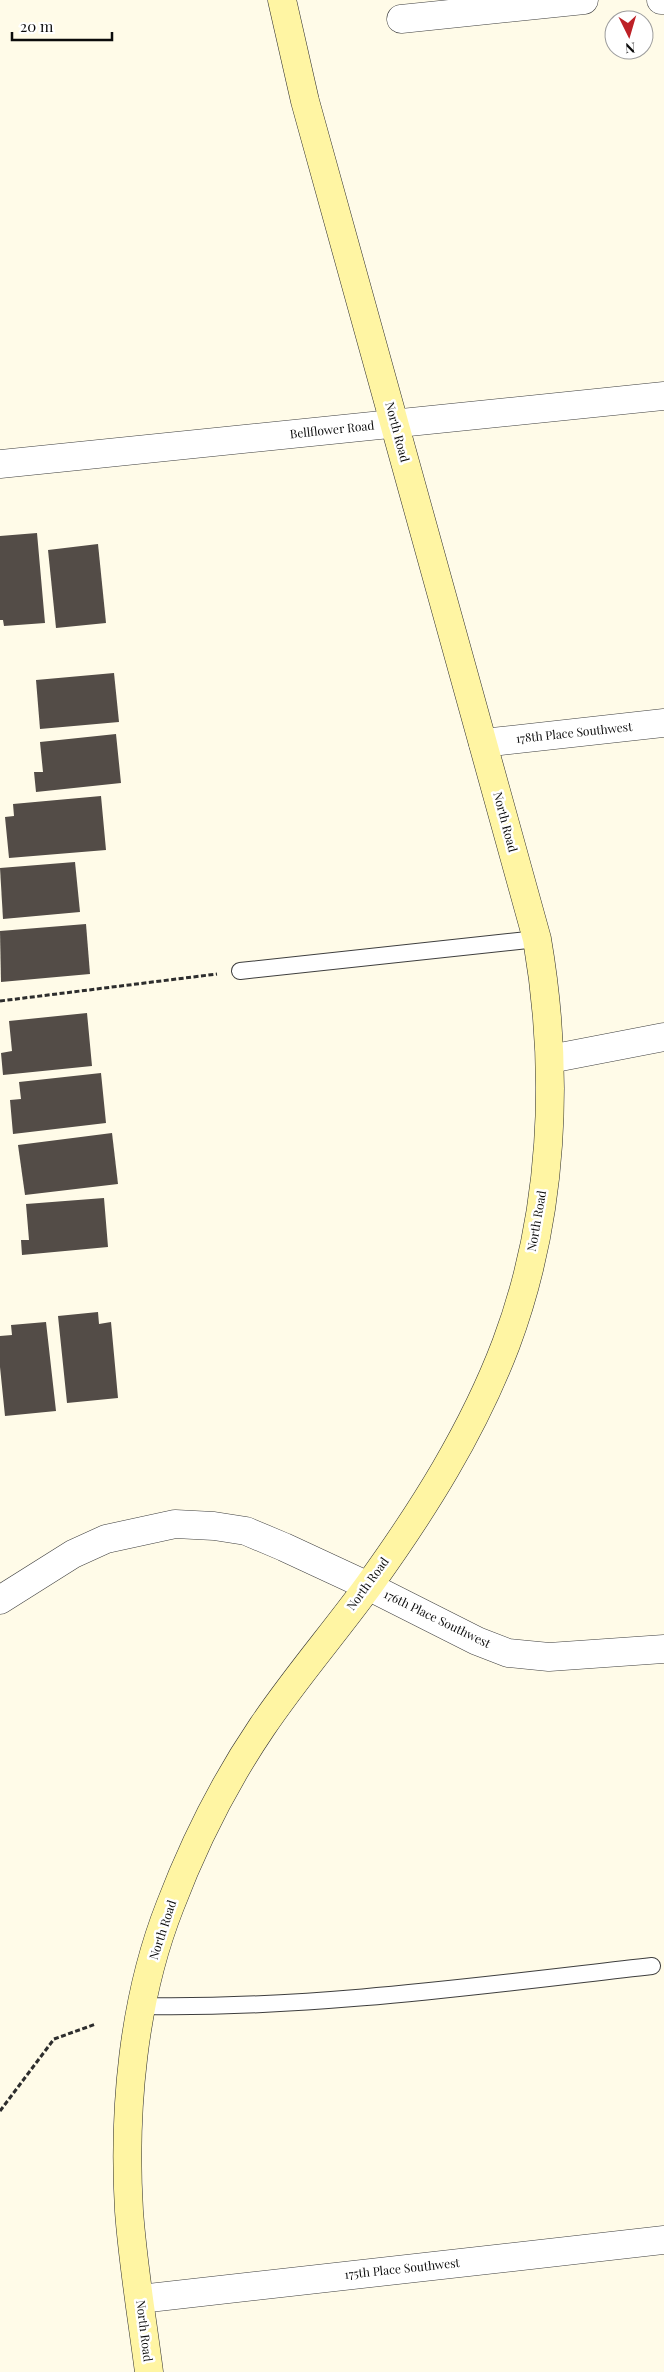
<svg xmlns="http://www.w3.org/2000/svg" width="664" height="2372" viewBox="0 0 664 2372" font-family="'Playfair Display',serif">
  <rect width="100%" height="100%" fill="#fffbe8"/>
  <g fill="#534c47">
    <polygon points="37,533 45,623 4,626 3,620 0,620 0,536"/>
    <polygon points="98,544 106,623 56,628 48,550"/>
    <polygon points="114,673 119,722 40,729 36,680"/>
    <polygon points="116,734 121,783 36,792 34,772 43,772 40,742"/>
    <polygon points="101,796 106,850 9,858 5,817 14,816 13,804"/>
    <polygon points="75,862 80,912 3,919 0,868"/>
    <polygon points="86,924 90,974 1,982 0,931"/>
    <polygon points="87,1013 92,1066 3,1075 1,1053 12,1051 9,1021"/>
    <polygon points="101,1073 106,1123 13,1134 10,1100 21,1099 19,1082"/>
    <polygon points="112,1133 118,1184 25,1195 18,1145"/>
    <polygon points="104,1198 108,1247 22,1255 21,1240 29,1240 26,1204"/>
    <polygon points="98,1312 99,1324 111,1322 118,1398 67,1403 58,1316"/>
    <polygon points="46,1322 56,1411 5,1416 0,1367 0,1336 12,1335 11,1325"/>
  </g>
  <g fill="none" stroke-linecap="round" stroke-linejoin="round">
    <g stroke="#3e3e3e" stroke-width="18">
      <g id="lane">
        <polyline points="240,971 537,939"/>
        <path d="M143 2006C311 2009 485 1985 652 1966"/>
      </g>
    </g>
    <g stroke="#3e3e3e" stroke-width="29">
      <g id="street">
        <polyline points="661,0 664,0"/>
        <polyline points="401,19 584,0"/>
        <polyline points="0,464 664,396"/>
        <polyline points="483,743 664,723"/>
        <polyline points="550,1059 664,1037"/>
        <polyline points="0,1600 73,1554 106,1539 175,1524 214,1526 246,1531 284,1547 368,1586 477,1641 508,1653 549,1657 664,1649"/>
        <polyline points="140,2299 664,2240"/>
      </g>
    </g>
    <g stroke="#2d2d2d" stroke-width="29">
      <path id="secondary" d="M149 2372C142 2318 133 2265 129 2211 123 2110 133 2000 170 1906 194 1843 224 1783 262 1727 295 1678 334 1633 369 1585 423 1510 473 1431 506 1344 554 1216 560 1073 537 939L305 101 282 0"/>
    </g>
    <g stroke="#2d2d2d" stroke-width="3" stroke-dasharray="5 2.5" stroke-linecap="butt">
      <polyline points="0,1001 217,974"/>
      <polyline points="0,2111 54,2039 96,2024"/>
    </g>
    <use href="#lane" stroke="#fff" stroke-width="16"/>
    <use href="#street" stroke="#fff" stroke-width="28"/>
    <use href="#secondary" stroke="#fff5a3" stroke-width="28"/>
  </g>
  <g text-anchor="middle" stroke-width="5" stroke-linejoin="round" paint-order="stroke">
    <g font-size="12" fill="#0b0b0b" stroke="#fff">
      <text transform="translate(332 430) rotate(-6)" y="4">Bellflower Road</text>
      <text transform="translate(397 432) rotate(75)" y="4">North Road</text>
      <text transform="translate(574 733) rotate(-6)" y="4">178th Place Southwest</text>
      <text transform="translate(505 822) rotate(75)" y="4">North Road</text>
      <text transform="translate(537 1221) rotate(-80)" y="4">North Road</text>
      <text transform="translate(368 1584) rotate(-54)" y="4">North Road</text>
      <text transform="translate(437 1619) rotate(26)" y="4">176th Place Southwest</text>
      <text transform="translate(163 1930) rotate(-72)" y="4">North Road</text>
      <text transform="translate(402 2269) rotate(-6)" y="4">175th Place Southwest</text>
      <text transform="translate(144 2331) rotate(83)" y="4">North Road</text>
    </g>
  </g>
  <g transform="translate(629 35) rotate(175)"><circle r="24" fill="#ffffff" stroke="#9d9d9d"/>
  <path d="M0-4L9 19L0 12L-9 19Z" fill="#bd2026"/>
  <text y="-8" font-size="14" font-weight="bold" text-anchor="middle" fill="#0b0b0b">N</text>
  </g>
  <path d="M12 32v8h100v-8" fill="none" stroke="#0b0b0b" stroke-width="2.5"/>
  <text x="20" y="32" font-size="15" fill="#0b0b0b" stroke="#ffffff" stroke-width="4" paint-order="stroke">20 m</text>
</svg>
